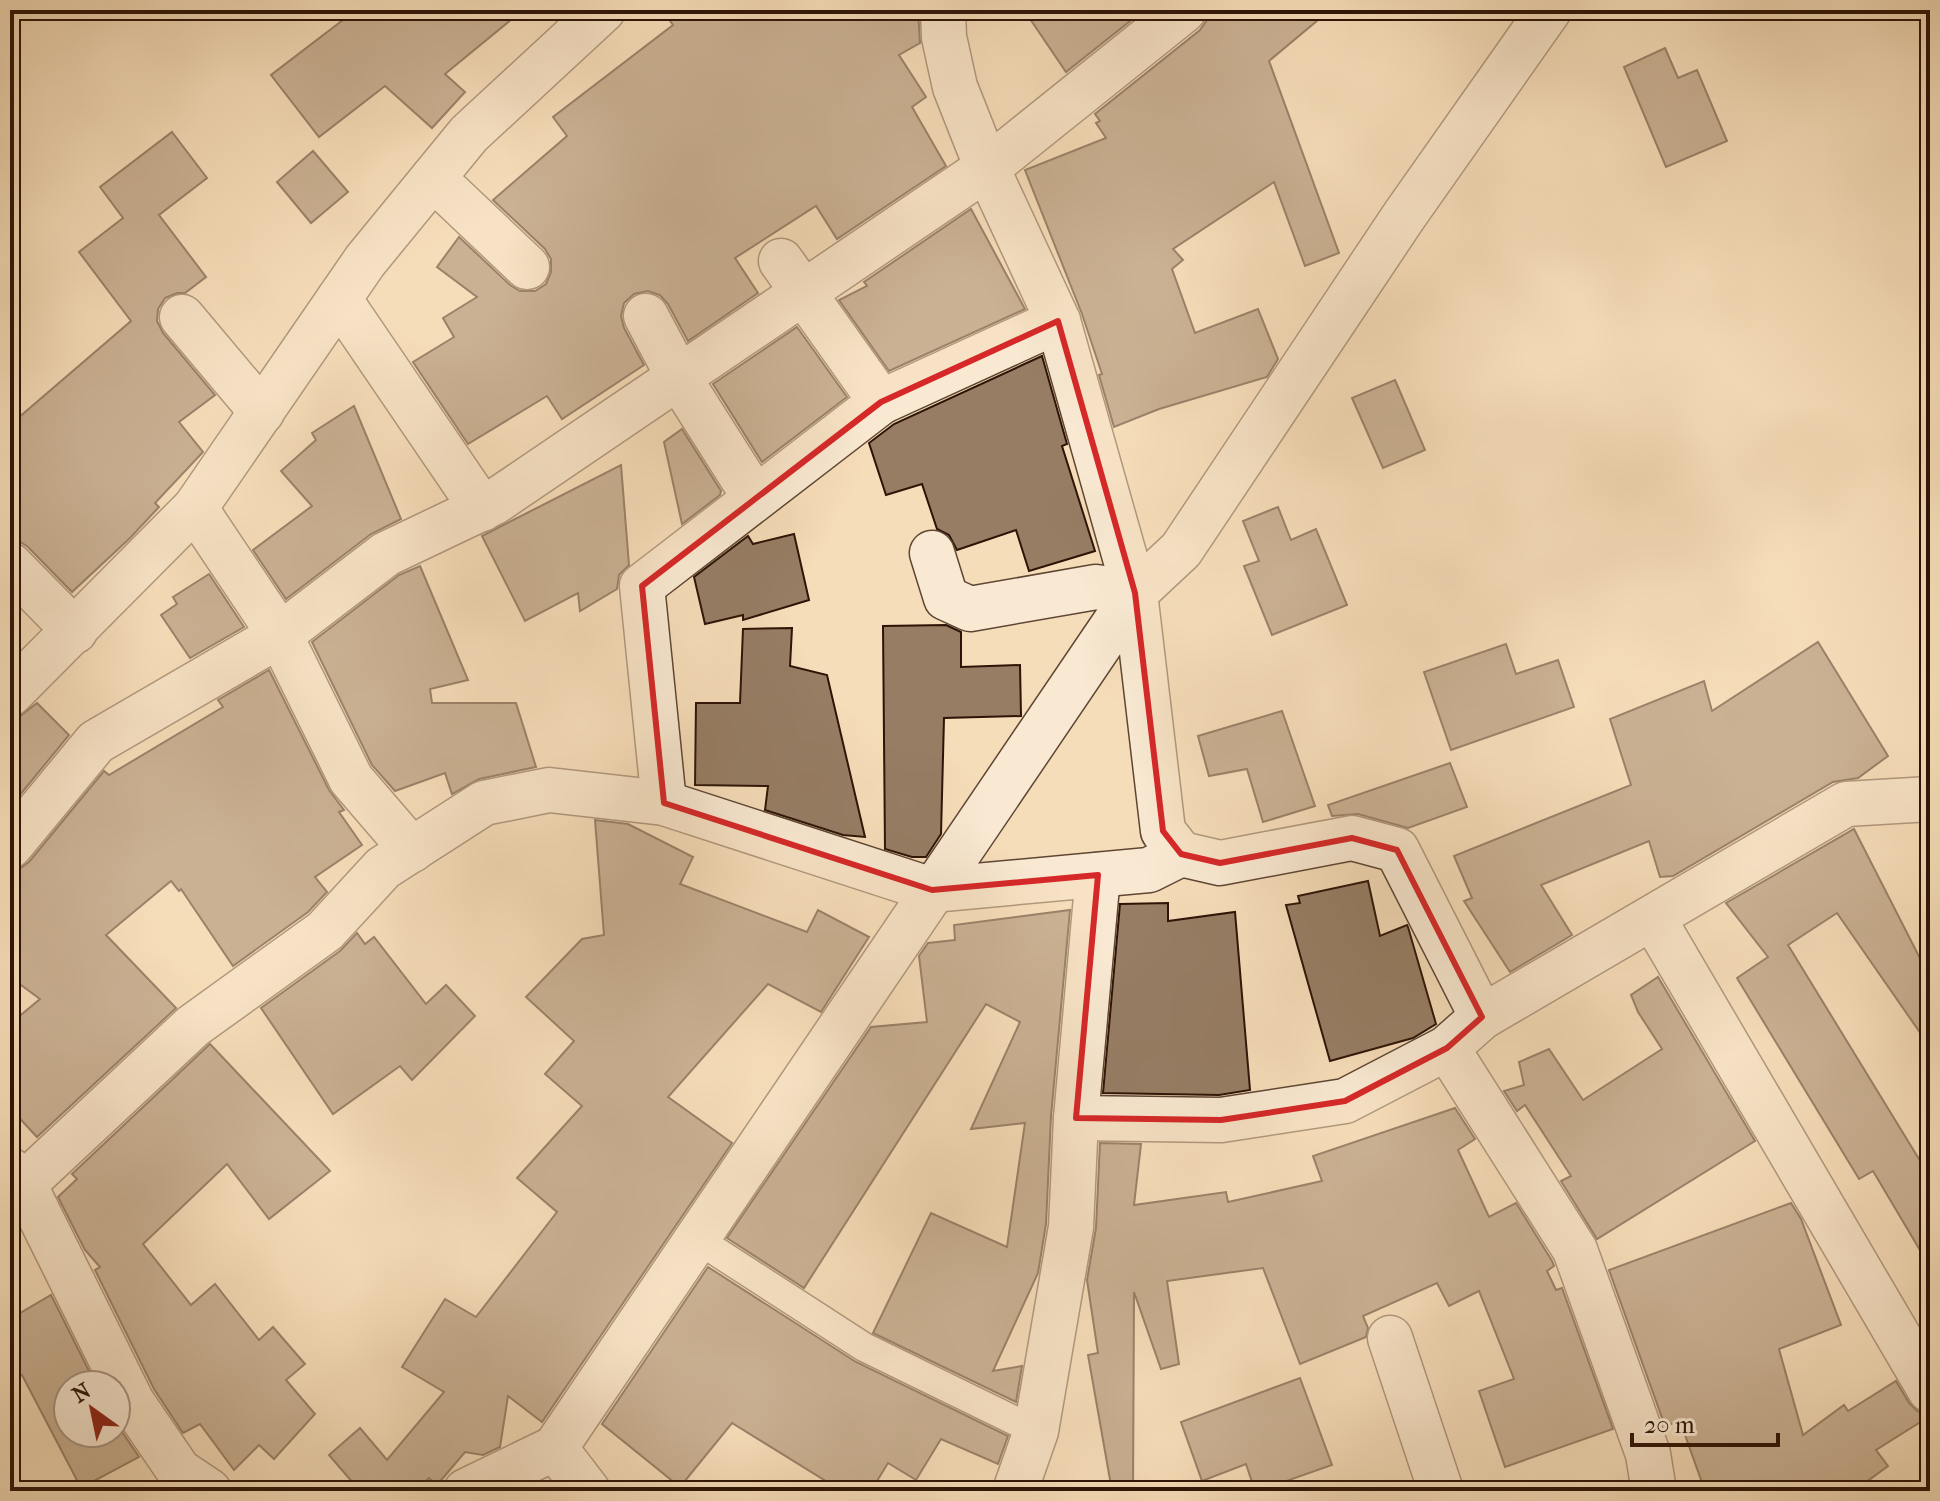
<svg xmlns="http://www.w3.org/2000/svg" width="1940" height="1501" viewBox="0 0 1940 1501" font-family="'IM FELL French Canon',serif">
  <rect width="100%" height="100%" fill="#f6ddb9"/>
  <filter id="stains"><feTurbulence type="fractalNoise" baseFrequency=".0025" numOctaves="4"/><feColorMatrix values="0 0 0 0 .2 0 0 0 0 .09 0 0 0 0 .02 0 0 0 .5 -.17"/></filter>
  <radialGradient id="worn" r=".72"><stop offset=".6" stop-color="#630" stop-opacity="0"/><stop offset="1" stop-color="#630" stop-opacity=".3"/></radialGradient>
  <g fill="#967d64" stroke="#2d1407" stroke-width="2">
    <polygon points="356,10 523,10 445,74 465,92 432,128 385,86 319,137 271,75"/>
    <polygon points="662,10 918,10 920,43 899,55 926,97 912,107 946,166 837,239 816,206 735,258 758,293 688,341 668,304 660,295 648,291 634,294 624,303 621,316 624,328 644,365 562,419 547,396 468,444 413,362 454,337 443,318 477,297 437,267 459,237 510,285 520,291 535,291 546,284 551,272 551,259 545,249 493,200 567,136 553,117 673,25"/>
    <polygon points="1024,10 1144,10 1066,72"/>
    <polygon points="1208,10 1330,10 1269,61 1339,253 1305,266 1274,182 1173,249 1183,260 1172,269 1195,333 1258,309 1278,359 1267,377 1159,409 1114,427 1099,375 1102,374 1082,314 1025,170 1106,138 1096,123 1100,121 1095,114 1200,30 1207,20"/>
    <polygon points="1665,48 1678,78 1697,70 1727,141 1666,167 1624,67"/>
    <polygon points="172,132 207,178 159,215 206,277 185,293 177,293 165,298 158,309 157,321 163,333 215,395 179,422 203,452 155,503 159,507 130,538 72,592 28,547 10,535 10,425 131,321 79,252 123,218 100,187"/>
    <polygon points="313,151 348,192 311,223 277,182"/>
    <polygon points="971,209 1025,309 889,371 839,300 867,286 864,282"/>
    <polygon points="797,327 847,397 762,462 713,384"/>
    <polygon points="1042,356 1067,444 1062,446 1095,551 1029,571 1016,530 957,550 949,535 937,529 922,484 886,495 869,443 894,424"/>
    <polygon points="1395,380 1425,450 1383,468 1352,398"/>
    <polygon points="354,406 401,519 371,534 286,599 253,550 312,506 281,471 316,440 312,433"/>
    <polygon points="682,429 721,491 720,495 682,524 664,442"/>
    <polygon points="621,465 629,565 619,575 617,589 580,611 578,593 525,621 482,536"/>
    <polygon points="1278,507 1291,540 1316,529 1347,605 1272,635 1244,566 1259,561 1243,521"/>
    <polygon points="794,534 809,600 743,620 743,615 705,624 694,577 748,536 753,544"/>
    <polygon points="420,566 468,680 430,689 432,703 516,703 536,767 479,779 452,794 445,773 395,791 372,765 312,642 399,575"/>
    <polygon points="209,574 244,627 190,658 161,615 177,604 173,597"/>
    <polygon points="946,625 961,632 961,667 1020,665 1021,716 944,718 941,834 926,857 912,857 885,849 883,626"/>
    <polygon points="792,628 790,666 827,675 865,837 843,835 765,810 768,786 695,785 696,703 740,703 743,629"/>
    <polygon points="1818,642 1888,756 1858,778 1833,782 1673,876 1660,877 1649,841 1541,885 1572,935 1510,972 1464,901 1472,898 1454,856 1631,785 1610,719 1704,681 1712,711"/>
    <polygon points="1506,644 1516,674 1558,660 1574,707 1451,750 1424,672"/>
    <polygon points="269,670 329,790 344,810 339,812 362,845 315,877 327,892 308,912 233,966 181,889 179,891 171,881 106,935 176,1008 37,1137 10,1108 10,1024 40,999 10,977 10,870 19,869 29,862 104,771 109,775 223,707 218,700"/>
    <polygon points="37,703 69,735 10,807 10,724"/>
    <polygon points="1282,711 1315,806 1263,822 1247,769 1209,776 1198,736"/>
    <polygon points="1450,763 1467,807 1408,828 1358,814 1332,816 1328,805"/>
    <polygon points="595,820 628,824 693,857 680,884 807,932 818,910 869,937 821,1012 768,984 668,1097 732,1143 542,1422 508,1396 500,1447 483,1455 465,1452 437,1485 429,1478 414,1491 360,1491 329,1455 360,1428 387,1460 444,1392 402,1367 445,1299 476,1317 557,1212 517,1178 582,1106 545,1074 574,1041 526,997 582,939 604,935"/>
    <polygon points="1854,829 1930,978 1930,1047 1837,913 1788,945 1930,1177 1930,1267 1873,1171 1859,1179 1737,978 1768,957 1726,903"/>
    <polygon points="1368,881 1380,936 1407,925 1408,927 1436,1024 1413,1038 1330,1061 1286,905 1300,903 1298,896"/>
    <polygon points="1168,903 1168,921 1235,912 1250,1090 1219,1095 1103,1093 1120,904"/>
    <polygon points="1070,910 1051,1116 1046,1224 1038,1273 993,1371 1022,1366 1016,1402 873,1333 931,1213 1007,1247 1025,1123 971,1129 1020,1022 986,1004 804,1288 727,1238 871,1027 927,1022 919,956 928,943 955,940 954,925"/>
    <polygon points="357,933 365,944 374,937 426,1004 446,985 475,1016 412,1080 400,1066 333,1114 261,1008 340,951"/>
    <polygon points="1658,977 1755,1141 1597,1239 1561,1181 1571,1176 1525,1105 1517,1111 1504,1091 1524,1085 1519,1062 1549,1049 1583,1100 1662,1049 1638,1012 1631,995"/>
    <polygon points="210,1044 330,1171 269,1219 227,1164 143,1244 191,1305 215,1284 259,1340 273,1327 305,1364 286,1380 315,1414 274,1459 259,1445 234,1470 200,1424 183,1433 154,1389 95,1270 100,1267 85,1250 58,1197 77,1179 72,1174"/>
    <polygon points="1455,1108 1475,1139 1458,1150 1489,1217 1516,1203 1552,1261 1554,1266 1547,1271 1556,1290 1562,1288 1613,1429 1505,1467 1479,1391 1514,1379 1479,1291 1449,1306 1437,1283 1363,1316 1368,1328 1366,1337 1300,1364 1263,1268 1167,1281 1179,1364 1161,1369 1134,1292 1133,1491 1112,1491 1088,1355 1098,1353 1087,1280 1096,1228 1100,1143 1141,1144 1134,1205 1226,1192 1228,1202 1322,1181 1313,1156"/>
    <polygon points="1791,1203 1801,1219 1841,1325 1779,1349 1803,1435 1844,1405 1848,1411 1896,1381 1909,1403 1917,1411 1930,1416 1876,1450 1888,1466 1854,1491 1705,1491 1680,1421 1665,1426 1609,1270"/>
    <polygon points="708,1267 856,1362 1008,1436 998,1464 941,1439 916,1480 888,1463 871,1491 842,1491 732,1423 680,1487 602,1424"/>
    <polygon points="51,1295 96,1385 68,1385 68,1433 116,1433 116,1423 139,1457 81,1488 22,1375 10,1383 10,1319"/>
    <polygon points="1300,1378 1332,1465 1258,1491 1255,1491 1246,1464 1202,1481 1181,1422"/>
  </g>
  <g fill="none" stroke-linecap="round" stroke-linejoin="round">
    <g stroke="#5f4634" stroke-width="31">
      <polyline id="service" points="697,1239 864,1347 1036,1431"/>
    </g>
    <g stroke="#5f4634" stroke-width="47">
      <g id="minor">
        <polyline points="943,10 944,37 955,87 987,168 1058,321 1135,593 1163,831 1181,854 1220,863 1352,838 1397,850 1482,1017"/>
        <polyline points="433,178 527,267"/>
        <polyline points="781,261 881,402"/>
        <polyline points="339,299 482,509"/>
        <polyline points="646,316 679,378 755,498"/>
        <polyline points="182,317 262,412"/>
        <polyline points="195,508 280,635 351,779 412,850"/>
        <polyline points="932,553 946,598 970,609 1096,587 1135,593"/>
        <polyline points="10,565 75,631"/>
        <polyline points="664,803 642,586 881,402 1058,321"/>
        <polyline points="10,846 96,742 280,635 386,554 493,503 987,168 1184,10"/>
        <polyline points="1653,918 1930,1390"/>
        <polyline points="1447,1048 1575,1250 1648,1454 1654,1491"/>
        <polyline points="1076,1118 1221,1120 1345,1101 1447,1048 1482,1017 1846,804 1930,799"/>
        <polyline points="10,1170 24,1184 132,1402 179,1471 209,1491"/>
        <polyline points="24,1184 193,1026 325,931 383,868 484,803 549,790 664,803 932,890 1149,870 1181,854"/>
        <polyline points="1390,1338 1441,1491"/>
        <polyline points="555,1448 588,1491"/>
        <polyline points="466,1491 555,1448 1135,593 1181,550 1404,216 1549,10"/>
        <polyline points="1015,1491 1036,1431 1071,1227 1076,1118 1098,875"/>
      </g>
    </g>
    <g stroke="#5f4634" stroke-width="47">
      <polyline id="tertiary" points="10,694 195,508 365,261 469,134 603,10"/>
    </g>
    <use href="#service" stroke="#f9e9d2" stroke-width="28"/>
    <use href="#minor" stroke="#f9e9d2" stroke-width="44"/>
    <use href="#tertiary" stroke="#f9e9d2" stroke-width="44"/>
  </g>
  <path d="M0 0H1940V1501H0ZM1058 321 1135 593 1163 831 1181 854 1220 863 1352 838 1397 850 1482 1017 1447 1048 1345 1101 1221 1120 1076 1118 1098 875 932 890 664 803 642 586 881 402Z" fill="#f6ddb9" fill-opacity=".55" fill-rule="evenodd"/>
  <path fill="none" stroke="#d62828" stroke-width="6" stroke-linejoin="round" d="M1058 321 1135 593 1163 831 1181 854 1220 863 1352 838 1397 850 1482 1017 1447 1048 1345 1101 1221 1120 1076 1118 1098 875 932 890 664 803 642 586 881 402Z"/>
  <rect width="1940" height="1501" fill="none" stroke="#f6ddb9" stroke-width="40"/>
  <rect x="12" y="12" width="1916" height="1477" fill="none" stroke="#2d1407" stroke-width="4"/>
  <rect x="20" y="20" width="1900" height="1461" fill="none" stroke="#2d1407" stroke-width="2"/>
  <g transform="translate(92 1409) rotate(327)"><circle r="38" fill="#f9e9d2" stroke="#a79481" stroke-width="2"/>
  <path d="M0-6L14 30L0 20L-14 30Z" fill="#8f2418"/>
  <text y="-12" font-size="22" font-weight="bold" text-anchor="middle" fill="#2d1407">N</text>
  </g>
  <path d="M1632 1433v12h146v-12" fill="none" stroke="#2d1407" stroke-width="4"/>
  <text x="1644" y="1433" font-size="24" fill="#2d1407" stroke="#f9e9d2" stroke-width="6" paint-order="stroke">20 m</text>
  <rect width="100%" height="100%" filter="url(#stains)"/>
  <rect width="100%" height="100%" fill="url(#worn)"/>
</svg>
